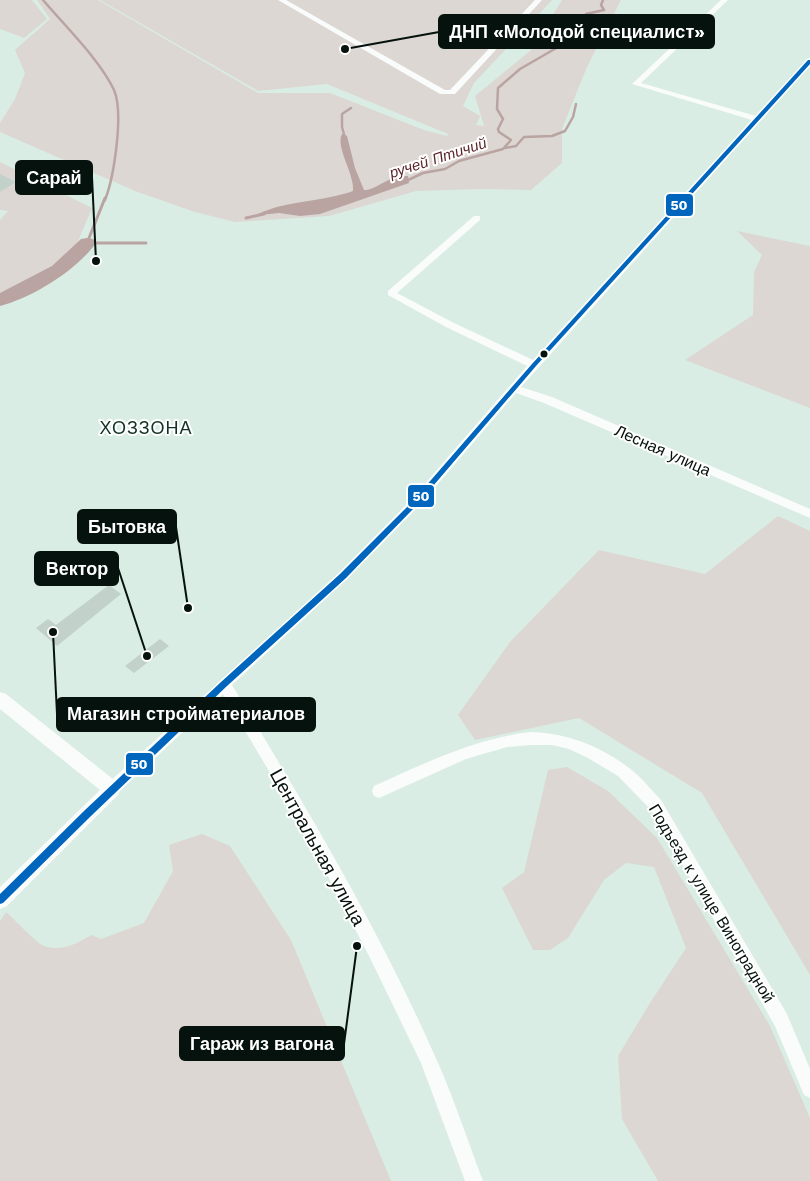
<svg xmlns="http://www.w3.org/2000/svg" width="810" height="1181" viewBox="0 0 810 1181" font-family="'Work Sans',sans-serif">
  <rect width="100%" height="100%" fill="#d9ede4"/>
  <g fill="#dcd7d3">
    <polygon points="0,0 32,0 47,19 24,38 0,29"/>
    <polygon points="37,0 98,0 258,93 330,93 424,130 447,136 448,134 327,84 258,91 100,0 552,0 474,83 463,106 480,116 476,125 484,126 475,96 531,50 562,0 621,0 587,67 562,129 562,163 531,190 481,189 416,191 329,216 235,222 195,212 135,191 0,132 0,123 15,99 25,73 15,50 50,19"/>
    <polygon points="0,162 92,208 65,272 0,301 0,220 8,211 0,210"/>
    <polygon points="737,231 810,246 810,408 685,360 753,315 754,272 762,255"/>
    <polygon points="778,516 810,531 810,975 702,793 579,718 475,740 458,715 510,642 599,550 705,574"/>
    <polygon points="567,767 608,791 657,838 770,1026 810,1118 810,1181 658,1181 622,1119 618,1056 650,1003 686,948 654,867 626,863 604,880 568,938 550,950 533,950 502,888 524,872 548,770"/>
    <path d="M202 834 230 846 291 940 391 1181H0V921L6 912C13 918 36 942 42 945 59 953 77 944 91 935L101 939 144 923 173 871 169 845Z"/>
  </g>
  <path fill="#baa4a2" d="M342 134 347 136 355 168 364 190C378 190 387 175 408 176L409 183 320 214 300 216 279 213 260 215 258 214C288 200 322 202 353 191 355 175 335 147 342 134Z"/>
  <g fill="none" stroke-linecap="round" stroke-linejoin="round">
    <g stroke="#baa4a2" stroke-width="2.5">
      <path d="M43 0C65 26 100 60 114 90 124 113 114 177 105 200"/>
      <polyline points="345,138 342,127 342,114 351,108"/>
      <polyline points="505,148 516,146 524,137 552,136 565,131 573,117 576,104"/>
      <polyline points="406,181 423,173 445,169 459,161 503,149 511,140 499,132 498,129 503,119 497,109 498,88 520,69 572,39 579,24 591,20 585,16 586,14 604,10 601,5 603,0"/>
    </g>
    <g stroke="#baa4a2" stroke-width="3">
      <polyline points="105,198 87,243 146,243"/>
      <polyline points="246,218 264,214"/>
    </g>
    <path fill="#baa4a2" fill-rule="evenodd" d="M87 238 93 239 96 243C77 270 32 298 0 306V293L52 266 81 239Z"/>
  </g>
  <g fill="#c2d2cb">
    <polygon points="0,174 16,182 0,192"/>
    <polygon points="109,585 121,594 57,646 36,628 48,619 56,625"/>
    <polygon points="160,639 169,646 134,673 125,666"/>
  </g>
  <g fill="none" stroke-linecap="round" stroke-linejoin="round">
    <g fill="#f9fcfb" fill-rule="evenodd">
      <polygon points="278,0 286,0 445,90 450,90 535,0 542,0 455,94 440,94"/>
      <path d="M721 0H728L641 83 756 116 810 59V66L521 387 552 397 810 509V518L544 403 516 393 417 508 347 579 232 685C305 805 377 925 434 1054 453 1095 467 1139 483 1181H465L421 1063 370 958 303 828 223 694 117 794 112 796 107 794 105 789 107 784 339 573 409 502 527 366 446 327 388 295V291L474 216H480V220L397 293 454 323 533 360 752 120 632 84Z"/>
      <path d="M530 732C568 733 604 747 634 772 644 780 652 791 661 800L787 1014 810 1069V1098L804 1095 775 1026 651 810 618 776 588 758 569 749 552 745H530L507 747 466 759 379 798 374 796 372 791 374 786C425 763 474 739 530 732Z"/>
    </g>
    <polygon fill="#f9fcfb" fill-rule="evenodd" points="0,692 6,694 118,783 121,789 118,795 7,906 0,909 0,887 100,790 0,709"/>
    <g stroke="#fff" stroke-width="3">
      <polygon id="bus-1" points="808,60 810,60 810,64 536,366 415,507 346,578 227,686 91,816 3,903 0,904 0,894 85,810 221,682 340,574 411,503 532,364"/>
    </g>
    <use href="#bus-1" fill="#0065bd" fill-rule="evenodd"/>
  </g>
  <circle fill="#06120d" stroke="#fff" stroke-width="2" cx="544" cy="354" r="4.5"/>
  <g text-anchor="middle" stroke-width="4" stroke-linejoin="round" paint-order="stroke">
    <g font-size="15" font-style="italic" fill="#5c272b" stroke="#fff">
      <text transform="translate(438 158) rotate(-18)" y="5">ручей Птичий</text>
    </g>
    <g font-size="16" fill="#06120d" stroke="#fff">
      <text transform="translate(663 450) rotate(24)" y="6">Лесная улица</text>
      <text transform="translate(712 903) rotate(59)" y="6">Подъезд к улице Виноградной</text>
    </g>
    <g font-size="18" letter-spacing="1" fill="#133126" stroke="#fff">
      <text x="146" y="434">ХОЗЗОНА</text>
    </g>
    <g font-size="19" fill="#06120d" stroke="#fff">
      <text transform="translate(318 847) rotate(61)" y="7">Центральная улица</text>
    </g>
  </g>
  <path fill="none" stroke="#06120d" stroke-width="2" d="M345 49L439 32M96 261L92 177M188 608L176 527M147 656L118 568M53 632L57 714M357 946L344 1044"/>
  <g fill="#06120d" stroke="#fff" stroke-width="2">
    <circle cx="345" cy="49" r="5"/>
    <circle cx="96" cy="261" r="5"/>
    <circle cx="188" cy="608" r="5"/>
    <circle cx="147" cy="656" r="5"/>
    <circle cx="53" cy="632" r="5"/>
    <circle cx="357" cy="946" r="5"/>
  </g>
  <g fill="#06120d" stroke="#06120d" stroke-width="2">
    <rect x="439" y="15" width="275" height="33" rx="5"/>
    <rect x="16" y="161" width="76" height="33" rx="5"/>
    <rect x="78" y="510" width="98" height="33" rx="5"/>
    <rect x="35" y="552" width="83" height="33" rx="5"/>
    <rect x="57" y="698" width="258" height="33" rx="5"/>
    <rect x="180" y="1027" width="164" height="33" rx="5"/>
  </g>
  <g font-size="18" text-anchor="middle" font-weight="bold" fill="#fff">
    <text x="577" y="38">ДНП «Молодой специалист»</text>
    <text x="54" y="184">Сарай</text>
    <text x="127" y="533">Бытовка</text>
    <text x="77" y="575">Вектор</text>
    <text x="186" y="720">Магазин стройматериалов</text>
    <text x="262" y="1050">Гараж из вагона</text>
  </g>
  <g stroke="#fff" stroke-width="2">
    <rect x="665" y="193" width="29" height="24" rx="5" fill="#0065bd"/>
    <rect x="407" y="484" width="28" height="24" rx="5" fill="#0065bd"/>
    <rect x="125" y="752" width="29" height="24" rx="5" fill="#0065bd"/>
  </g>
  <g font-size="14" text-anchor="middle" font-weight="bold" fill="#fff">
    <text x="679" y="210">50</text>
    <text x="421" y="501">50</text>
    <text x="139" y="769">50</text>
  </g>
</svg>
